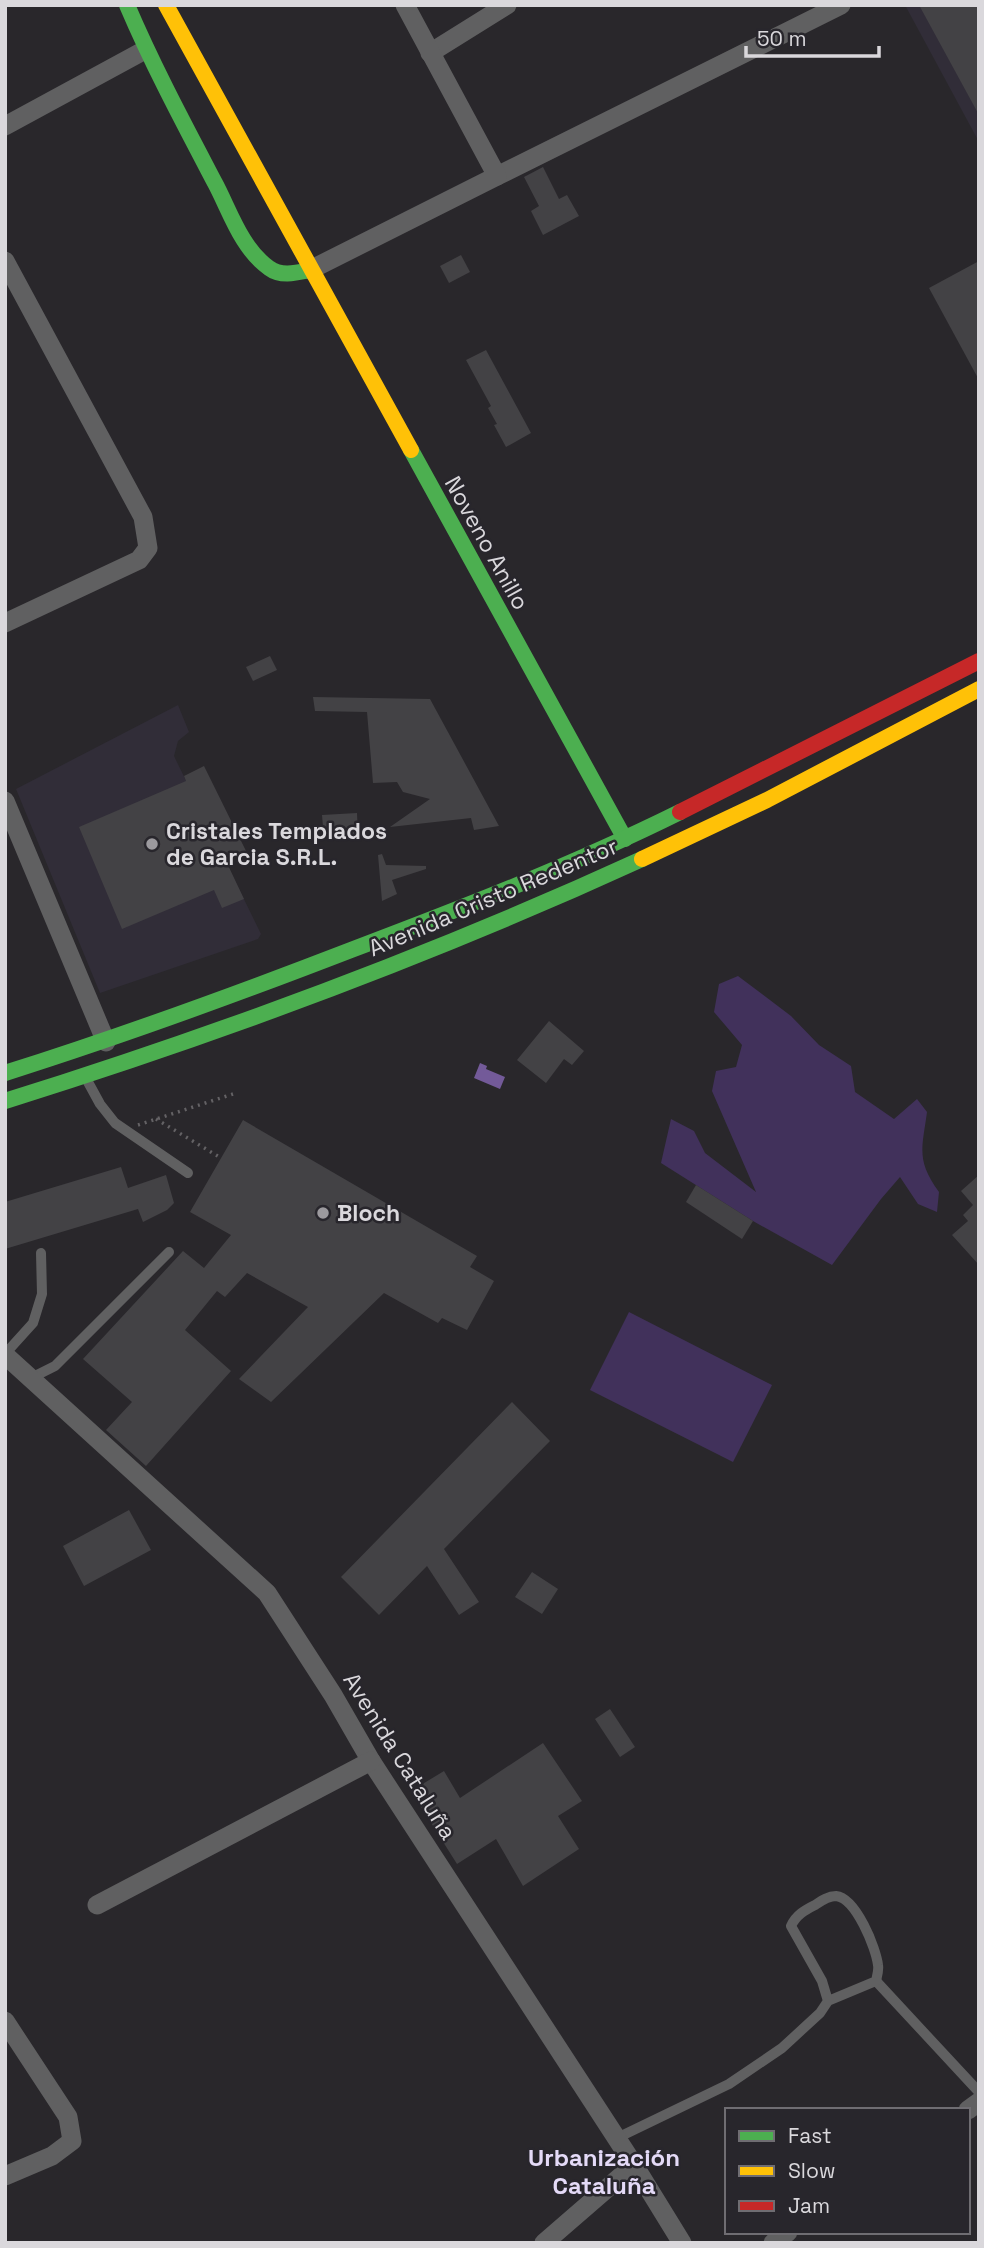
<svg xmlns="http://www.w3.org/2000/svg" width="984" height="2248" viewBox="0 0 984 2248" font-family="'Space Grotesk',sans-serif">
  <rect width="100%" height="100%" fill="#29272b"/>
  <g fill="#312d38">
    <polygon points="905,5 979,5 979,142"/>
    <polygon points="178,705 189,732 178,741 174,756 261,934 258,939 100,993 16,789"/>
  </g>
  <g fill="#41315b">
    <path d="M738 976 791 1016 819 1045 851 1066 855 1092 894 1119 917 1099 927 1112C922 1149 916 1160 939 1192L937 1212 918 1204 900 1177 881 1199 832 1265 753 1221 661 1163 671 1119 694 1131 705 1153 756 1192 712 1091 716 1071 736 1067 742 1045 714 1012 719 984Z"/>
    <polygon points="629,1312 772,1385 733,1462 590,1390"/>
  </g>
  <polygon fill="#735a99" points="480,1063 487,1066 486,1069 505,1077 500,1089 474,1078"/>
  <g fill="#434245">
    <polygon points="919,5 979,5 979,115"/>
    <polygon points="543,167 559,199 567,195 579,216 543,235 531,211 539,206 524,177"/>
    <polygon points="461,255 470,272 449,283 440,266"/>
    <polygon points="979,261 979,380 929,288"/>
    <polygon points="486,350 531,433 506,447 494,425 497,424 488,408 491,406 466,360"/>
    <polygon points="270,656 277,670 253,681 246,667"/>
    <polygon points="313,697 430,699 499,826 474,830 471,818 390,827 430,799 403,792 397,782 373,783 367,712 315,711"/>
    <polygon points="204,766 246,851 226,861 244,899 222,908 214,890 122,929 79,827 186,781 184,776"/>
    <polygon points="357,813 358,837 324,839 322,815"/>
    <polygon points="382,854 386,865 426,866 426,869 392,880 397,894 382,901 378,855"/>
    <polygon points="549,1021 584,1051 572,1065 564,1059 546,1083 517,1060"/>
    <polygon points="243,1120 477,1256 470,1267 494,1281 467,1330 442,1318 438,1323 384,1293 271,1402 239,1379 308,1307 247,1273 225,1297 217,1291 185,1330 231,1371 146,1466 106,1430 132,1402 83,1359 183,1251 204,1268 231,1235 190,1212"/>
    <polygon points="121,1167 128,1188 166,1175 174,1203 167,1210 143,1222 138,1209 5,1249 5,1202"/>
    <polygon points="979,1175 979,1265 952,1235 968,1221 963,1215 973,1205 961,1191"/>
    <polygon points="696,1185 753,1221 742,1239 686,1202"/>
    <polygon points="512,1402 550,1441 444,1549 479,1602 459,1615 427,1566 379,1615 341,1577"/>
    <polygon points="129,1510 151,1550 84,1586 63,1546"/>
    <polygon points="532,1572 558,1589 542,1614 515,1597"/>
    <polygon points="610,1709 635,1747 620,1757 595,1719"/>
    <polygon points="543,1743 582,1801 558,1816 579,1849 523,1886 496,1839 457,1864 411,1791 444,1771 460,1798"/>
  </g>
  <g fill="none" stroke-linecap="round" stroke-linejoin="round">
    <g stroke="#646265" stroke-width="3.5" stroke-dasharray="2 5" stroke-linecap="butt">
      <polyline points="156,1119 221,1158"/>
      <polyline points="138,1125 233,1094"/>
    </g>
    <g stroke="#606061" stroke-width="10">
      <polyline points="88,1082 100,1104 115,1123 188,1173"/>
      <polyline points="5,1354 33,1323 42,1294 41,1253"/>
      <polyline points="31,1378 55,1366 169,1252"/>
      <polyline points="876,1981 979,2092"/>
      <path d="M617 2138 729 2084 782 2048 820 2013 828 2001 876 1981C877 1976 879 1970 878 1965 876 1948 856 1898 836 1896 828 1896 821 1901 815 1905 805 1910 796 1915 791 1926L822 1981 828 2001"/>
    </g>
    <g stroke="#606061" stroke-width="19">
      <polyline points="430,53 507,5"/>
      <polyline points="5,126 145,50"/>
      <polyline points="497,176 841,5"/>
      <polyline points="5,261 143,517 148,548 139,560 5,623"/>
      <polyline points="310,270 497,176 405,5"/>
      <polyline points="5,801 106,1042"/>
      <polyline points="5,1355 267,1593 333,1695 371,1761 634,2165 682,2243"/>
      <polyline points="97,1905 371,1761"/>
      <polyline points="5,2021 68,2117 72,2141 52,2156 5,2176"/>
      <polyline points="968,2110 979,2102"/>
      <polyline points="544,2243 634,2165"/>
      <polyline points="773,2243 788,2232"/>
    </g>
    <g stroke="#4caf50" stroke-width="16">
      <path d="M127 5C153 66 184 124 215 183 230 211 241 248 269 268 281 277 296 273 310 270"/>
      <polyline points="411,450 625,839"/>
      <path d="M5 1073C122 1036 237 994 351 950 462 908 573 865 680 812"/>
      <path d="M5 1101C222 1033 435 954 642 859"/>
    </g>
    <g stroke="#ffc107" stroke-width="16">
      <polyline points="166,5 411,450"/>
      <polyline points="642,859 767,800 979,689"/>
    </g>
    <polyline stroke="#c62828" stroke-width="16" points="680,812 979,661"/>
  </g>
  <g fill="#9c9a9e" stroke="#28262c" stroke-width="2.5">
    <circle cx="152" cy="844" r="7"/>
    <circle cx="323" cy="1213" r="7"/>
  </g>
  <g text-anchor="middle" stroke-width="5" stroke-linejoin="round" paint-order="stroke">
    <g font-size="23" fill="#dad8dc" stroke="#28262c">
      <text transform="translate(487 543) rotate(61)" y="8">Noveno Anillo</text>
      <text transform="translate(493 897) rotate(-23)" y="8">Avenida Cristo Redentor</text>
      <text transform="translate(400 1756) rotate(58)" y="8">Avenida Cataluña</text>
    </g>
    <g font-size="23" font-weight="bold" fill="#dad8dc" stroke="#28262c" text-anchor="start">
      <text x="166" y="839">Cristales Templados<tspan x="166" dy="26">de Garcia S.R.L.</tspan></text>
      <text x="337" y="1221">Bloch</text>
    </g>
    <g font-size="24" font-weight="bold" fill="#e4daf7" stroke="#28262c">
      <text x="604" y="2166">Urbanización<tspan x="604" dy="28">Cataluña</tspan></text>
    </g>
  </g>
  <rect width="984" height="2248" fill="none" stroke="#dad8dc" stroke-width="14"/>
  <rect x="725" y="2108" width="245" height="126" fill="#28262c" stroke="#6f6d72" stroke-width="2"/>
  <rect x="739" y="2131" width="35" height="10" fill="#4caf50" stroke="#6f6d72" stroke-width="2"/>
  <text x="788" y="2143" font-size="21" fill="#dad8dc">Fast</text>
  <rect x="739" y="2166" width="35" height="10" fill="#ffc107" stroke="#6f6d72" stroke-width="2"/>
  <text x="788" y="2178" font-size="21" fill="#dad8dc">Slow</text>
  <rect x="739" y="2201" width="35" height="10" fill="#c62828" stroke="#6f6d72" stroke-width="2"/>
  <text x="788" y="2213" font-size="21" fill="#dad8dc">Jam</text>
  <path d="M746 46v10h133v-10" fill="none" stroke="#dad8dc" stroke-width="3.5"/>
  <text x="757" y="46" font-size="21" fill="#dad8dc" stroke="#28262c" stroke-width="5" paint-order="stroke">50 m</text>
</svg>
